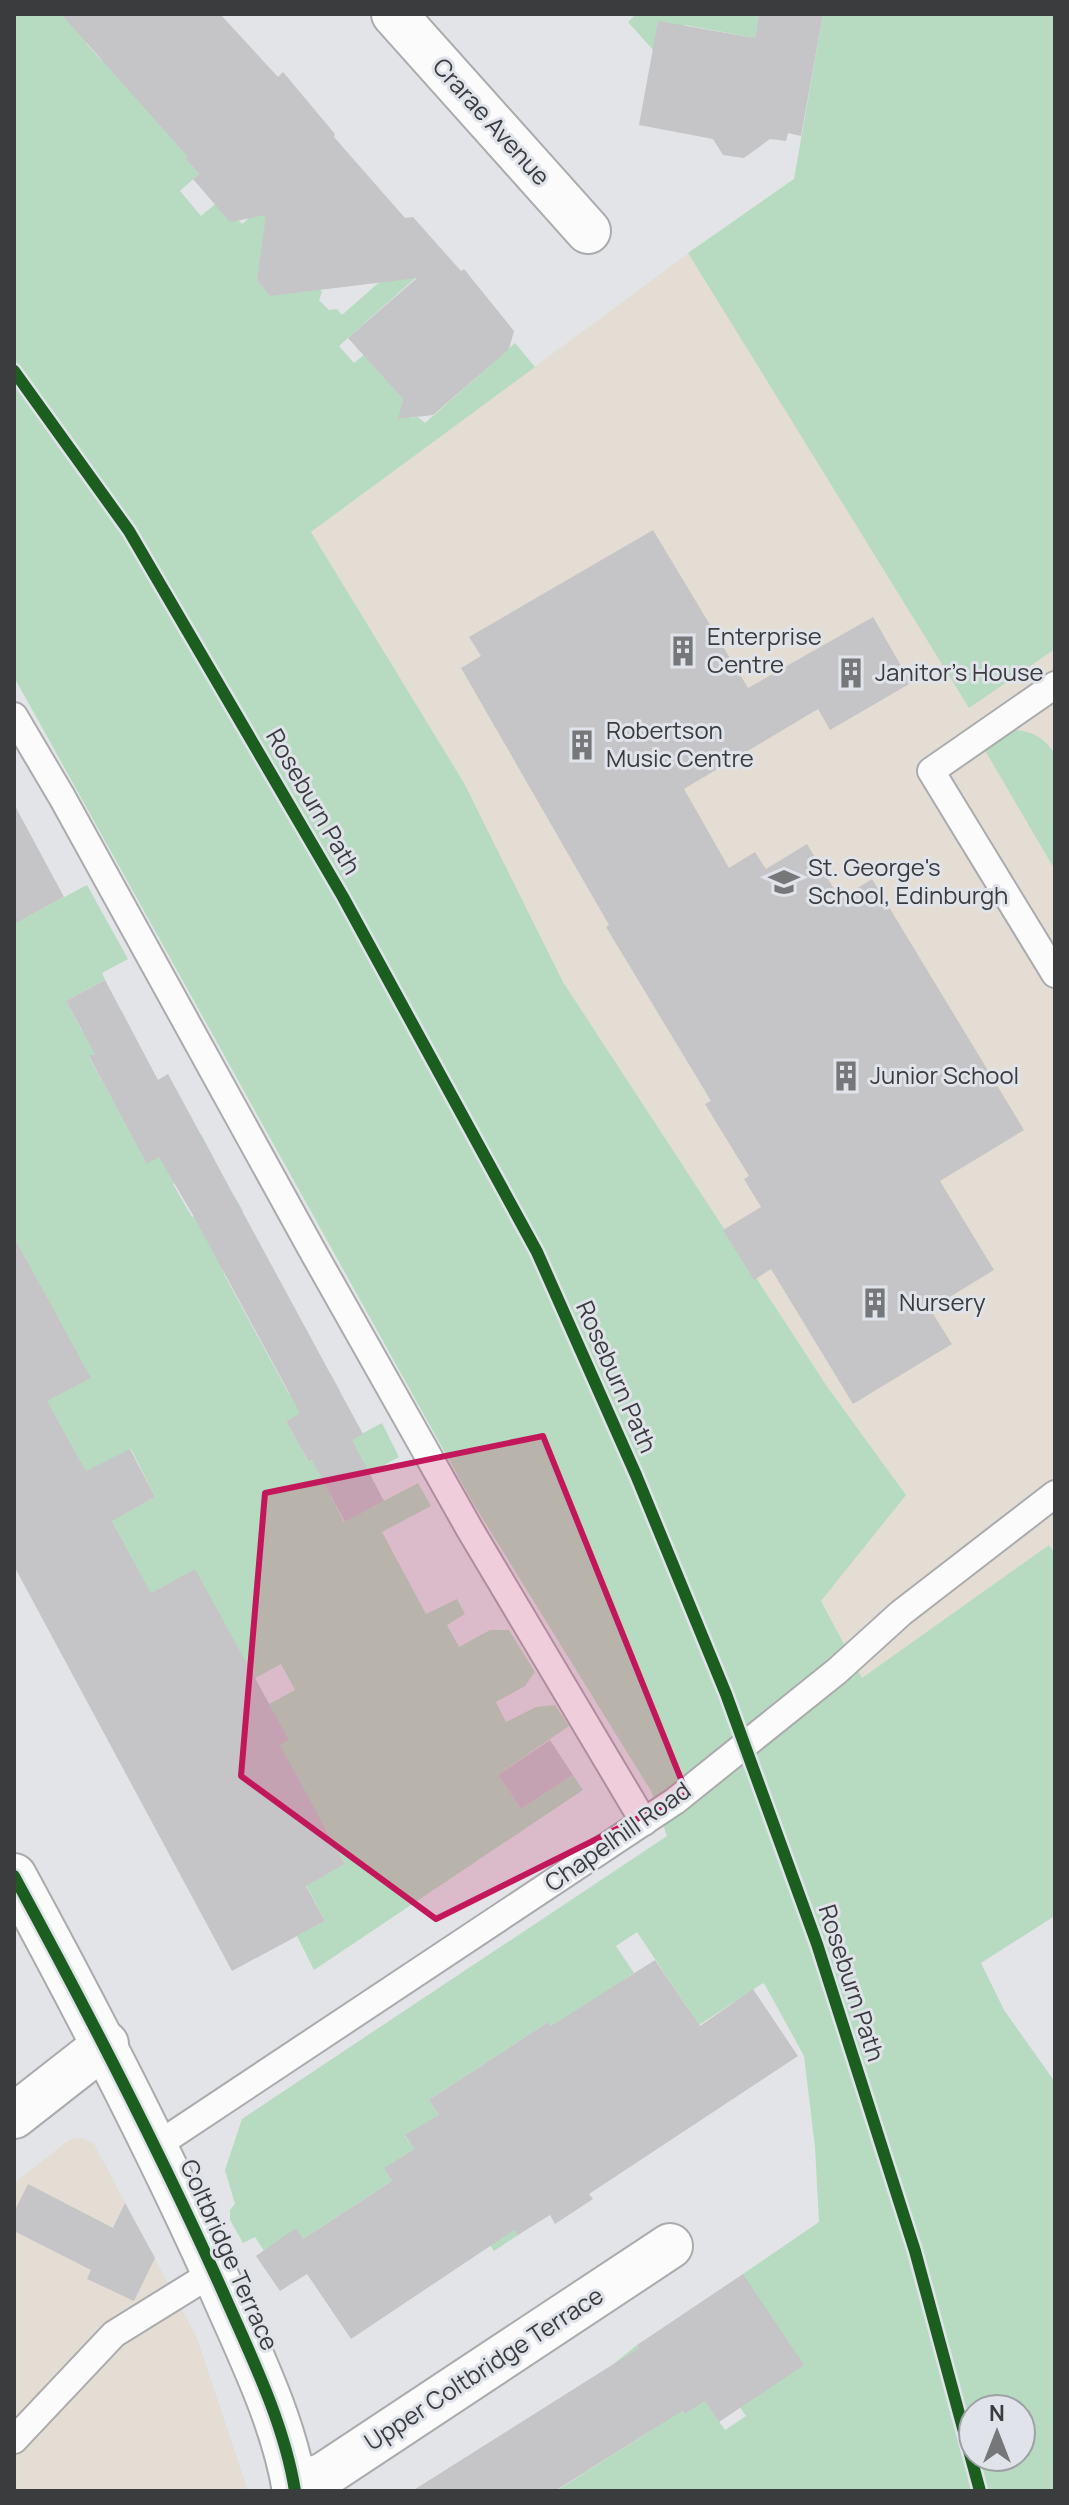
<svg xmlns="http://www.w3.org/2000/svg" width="1069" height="2505" viewBox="0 0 1069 2505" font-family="Manrope,sans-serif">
  <rect width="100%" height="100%" fill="#e2e4e7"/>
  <g fill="#e4ddd4">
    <polygon points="1055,14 1055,1806 862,1678 820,1601 464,783 311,532 675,263 794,179"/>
    <polygon points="80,2138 93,2142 197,2338 248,2491 14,2491 14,2183 69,2140"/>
  </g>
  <g fill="#b7dbc0" fill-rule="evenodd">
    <path d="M14 14 115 18 86 43 102 61 109 56 241 109 185 158 199 174 180 191 201 216 220 200 242 224 336 144 284 249 258 272 257 280 270 295 304 272 322 292 319 300 329 310 337 309 342 315 425 242 439 257 339 346 354 363 364 355 403 399 401 407 410 418 418 417 425 423 515 343 535 367 311 532 464 783 563 982 828 1388 906 1495 821 1601 862 1678 1049 1545 1055 1554V1919L1053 1917 981 1963 1004 2010 1055 2082V2491H556L652 2430 611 2366 637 2345 684 2414 705 2401 725 2430 746 2416 726 2387 743 2274 819 2222 815 2147 804 2056 765 1985 763 1983 696 2027 691 2013 637 1932 616 1946 634 1973 615 1986 582 2073 548 2022 429 2100 518 2235 494 2251 414 2130 405 2136 414 2149 385 2168 392 2181 303 2239 296 2229 264 2251 255 2237 243 2243 230 2220V2210L235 2204 225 2170 242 2119 667 1836 651 1791 473 1503 14 677ZM973 2409H1021V2457H973Z"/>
    <polygon points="636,14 759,14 755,38 685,25 655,52 628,22"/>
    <polygon points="823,14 1055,14 1055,649 969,708 688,253 794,179"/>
    <path d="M1011 730C1033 731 1043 737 1055 754V870L983 747Z"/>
    <polygon points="87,885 128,959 102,973 105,980 66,1001 82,1031 121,1010 133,1033 89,1057 148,1163 201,1134 215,1161 173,1184 192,1217 234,1196 243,1211 207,1230 225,1276 289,1394 330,1373 340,1391 286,1421 309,1462 382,1423 399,1457 330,1494 344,1522 418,1483 431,1506 382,1532 426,1614 457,1599 465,1614 447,1625 459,1647 490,1630 509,1630 535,1672 525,1686 496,1702 506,1722 536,1707 555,1705 569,1726 498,1775 521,1809 573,1775 583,1790 314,1970 297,1936 325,1921 304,1881 316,1880 345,1864 317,1813 287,1830 254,1760 288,1740 269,1704 295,1690 281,1664 237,1688 195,1570 160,1588 152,1596 110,1517 122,1515 155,1497 131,1449 88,1475 45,1398 26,1259 14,1237 14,904 23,919"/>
  </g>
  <g fill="#c5c5c7">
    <polygon points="61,14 220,14 278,77 283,72 335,134 334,137 405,218 413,217 461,271 464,269 514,331 509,349 433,415 398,419 403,399 348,338 417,278 270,296 257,280 266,215 230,222 193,179 199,174 185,158 187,156"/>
    <polygon points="759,14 823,14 801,136 788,133 786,141 770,139 744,158 723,155 713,139 639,125 658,21 755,38"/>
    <polygon points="653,530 748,688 873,617 911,683 830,730 818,709 684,789 729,868 755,852 766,869 807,844 840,899 872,879 1024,1130 940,1181 994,1270 930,1309 952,1344 853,1404 771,1269 754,1280 723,1230 761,1207 744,1179 749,1176 705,1104 711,1101 606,927 609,925 461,668 481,656 469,637"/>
    <polygon points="14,804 64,897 14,924"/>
    <polygon points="105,980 158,1080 168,1074 363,1434 352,1440 384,1501 345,1522 312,1460 309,1462 286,1421 300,1413 194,1217 159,1157 147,1164 89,1056 95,1054 66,1001"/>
    <polygon points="14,1237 91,1378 47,1401 86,1471 130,1449 155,1497 112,1521 151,1593 195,1569 289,1740 280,1745 345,1864 306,1886 325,1921 232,1971 14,1566"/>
    <polygon points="550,1740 573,1775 521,1809 498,1775"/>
    <polygon points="655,1960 700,2026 753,1989 798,2056 589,2194 593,2199 555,2224 550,2215 518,2235 514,2230 351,2339 307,2274 280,2291 256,2256 296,2228 303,2239 392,2181 384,2168 414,2149 405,2135 439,2115 429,2100 548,2022 551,2026"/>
    <polygon points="28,2184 113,2228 125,2203 155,2258 134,2301 87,2279 91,2270 14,2231 14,2212"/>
    <polygon points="743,2274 804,2365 719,2422 705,2401 685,2414 682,2411 555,2491 412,2491 639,2348 637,2345"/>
  </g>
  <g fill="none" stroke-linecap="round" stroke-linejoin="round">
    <g stroke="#aaabad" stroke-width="30">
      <g id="service">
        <polyline points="1055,685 931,771 1055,974"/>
        <polyline points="14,716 62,797 312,1250 469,1528 644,1822"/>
        <polyline points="156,2146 675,1801 837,1671 901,1613 1055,1494"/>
        <polyline points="14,2440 114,2334 214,2272"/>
      </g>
    </g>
    <g stroke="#aaabad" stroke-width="48">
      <g id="minor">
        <polyline points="394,14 588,231"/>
        <path d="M14 1876C88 2012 159 2149 222 2290 250 2354 284 2422 295 2491"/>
        <polyline points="14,2116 106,2044"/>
        <polyline points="294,2485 324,2475 670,2246"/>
      </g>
    </g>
    <use href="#service" stroke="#fbfbfb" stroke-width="26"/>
    <use href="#minor" stroke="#fbfbfb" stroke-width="44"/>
    <g stroke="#e0e3e9" stroke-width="17">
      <g id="cycleway">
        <polyline points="14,371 129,531 343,897 537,1252 636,1475 726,1694 817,1944 915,2251 980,2491"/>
        <path d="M14 1876C88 2012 159 2149 222 2290 250 2354 284 2422 295 2491"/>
      </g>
    </g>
    <use href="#cycleway" stroke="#1b5e20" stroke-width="12"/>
  </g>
  <path fill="#c2185b" fill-opacity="0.2" stroke="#c2185b" stroke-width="6" stroke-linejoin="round" d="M543 1436 687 1794 436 1919 241 1776 265 1493Z"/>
  <defs>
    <g id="building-bare" transform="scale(2.4)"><path d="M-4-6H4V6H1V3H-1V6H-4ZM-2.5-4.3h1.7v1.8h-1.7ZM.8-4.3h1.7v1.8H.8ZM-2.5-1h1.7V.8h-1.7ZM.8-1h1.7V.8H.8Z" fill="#757779" stroke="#e0e3e9" stroke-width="2.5" paint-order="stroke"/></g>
    <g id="school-bare" transform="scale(2.4)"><path d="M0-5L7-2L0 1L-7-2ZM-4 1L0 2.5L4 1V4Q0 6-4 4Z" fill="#757779" stroke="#e0e3e9" stroke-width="2.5" paint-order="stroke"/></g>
  </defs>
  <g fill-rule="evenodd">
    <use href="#building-bare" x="683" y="651"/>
    <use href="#building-bare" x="851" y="673"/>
    <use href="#building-bare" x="582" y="745"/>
    <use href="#school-bare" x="784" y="882"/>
    <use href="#building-bare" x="846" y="1076"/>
    <use href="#building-bare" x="875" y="1303"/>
  </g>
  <g text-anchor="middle" stroke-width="6" stroke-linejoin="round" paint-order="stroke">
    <g font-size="24" fill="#3a3c3e" stroke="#e0e3e9">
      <text transform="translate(491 122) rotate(48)" y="8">Crarae Avenue</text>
      <text transform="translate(313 802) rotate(60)" y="8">Roseburn Path</text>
      <text transform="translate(616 1377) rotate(66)" y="8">Roseburn Path</text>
      <text transform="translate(618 1837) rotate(-35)" y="8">Chapelhill Road</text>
      <text transform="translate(851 1983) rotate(72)" y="8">Roseburn Path</text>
      <text transform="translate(229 2255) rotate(66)" y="8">Coltbridge Terrace</text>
      <text transform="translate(484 2369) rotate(-33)" y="8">Upper Coltbridge Terrace</text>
    </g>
    <g font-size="24" fill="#3a3c3e" stroke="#e0e3e9" text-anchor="start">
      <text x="707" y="645">Enterprise<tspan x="707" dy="28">Centre</tspan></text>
      <text x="875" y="681">Janitor's House</text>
      <text x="606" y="739">Robertson<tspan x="606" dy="28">Music Centre</tspan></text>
      <text x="808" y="876">St. George's<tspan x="808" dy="28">School, Edinburgh</tspan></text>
      <text x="870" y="1084">Junior School</text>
      <text x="899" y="1311">Nursery</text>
    </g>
  </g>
  <rect width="1069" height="2505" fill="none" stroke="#3a3c3e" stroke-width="32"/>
  <g transform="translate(997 2433)"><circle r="38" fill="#e0e3e9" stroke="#9ea0a5" stroke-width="2"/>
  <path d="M0-6L14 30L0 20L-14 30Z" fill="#757779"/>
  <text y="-12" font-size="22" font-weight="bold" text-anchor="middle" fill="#3a3c3e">N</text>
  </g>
</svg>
